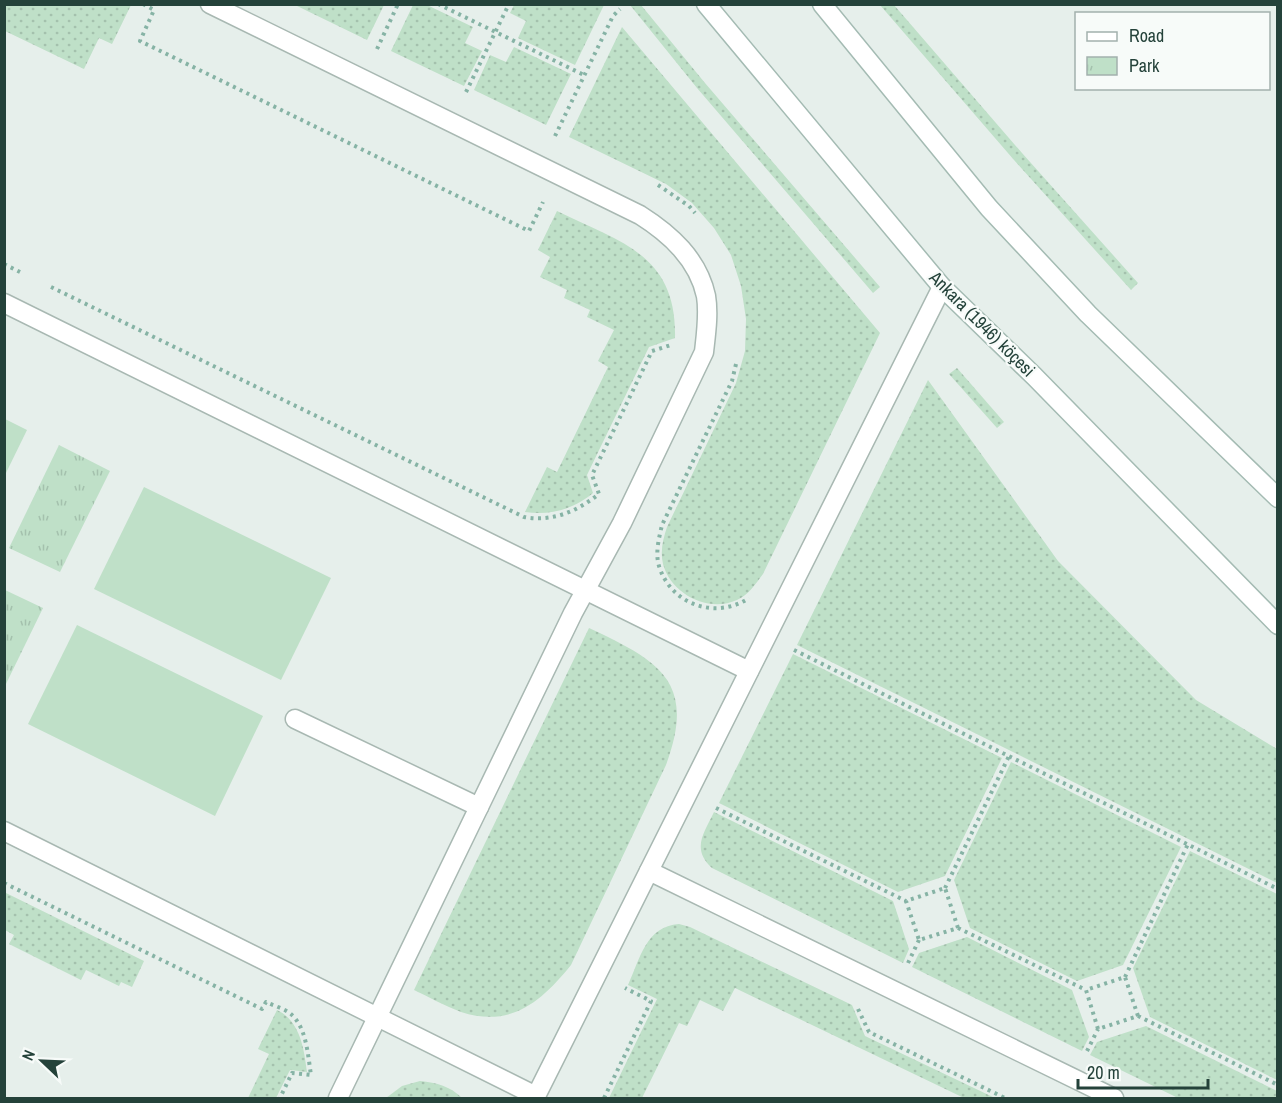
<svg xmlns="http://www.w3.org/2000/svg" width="1282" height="1103" viewBox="0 0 1282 1103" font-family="'Archivo Narrow',sans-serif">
  <defs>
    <pattern id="grass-dots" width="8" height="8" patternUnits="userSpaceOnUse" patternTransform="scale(1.5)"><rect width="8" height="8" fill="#bfe0c8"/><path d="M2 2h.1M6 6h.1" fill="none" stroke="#a4c1ad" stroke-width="1.8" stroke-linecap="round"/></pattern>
    <pattern id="park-tufts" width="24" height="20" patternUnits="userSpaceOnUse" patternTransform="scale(1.5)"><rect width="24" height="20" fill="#bfe0c8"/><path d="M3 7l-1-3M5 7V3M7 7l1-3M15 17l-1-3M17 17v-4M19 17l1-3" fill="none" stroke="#a4c1ad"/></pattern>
  </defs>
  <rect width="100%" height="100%" fill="#e6efeb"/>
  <g fill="url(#grass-dots)">
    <polygon points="4,5 5,4 131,5 112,44 99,38 84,69 5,31"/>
    <polygon points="295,5 384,5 367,40"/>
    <polygon points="413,5 427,5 473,27 465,43 482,51 464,86 391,51"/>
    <polygon points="514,5 604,4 604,5 575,65 518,38 526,21 510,13"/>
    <polygon points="630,5 641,5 705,83 880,287 873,293 697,88"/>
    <polygon points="880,5 894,5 1022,153 1138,283 1131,290 1014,160"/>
    <path d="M622 27 880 333 763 574C756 583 749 595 737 600 708 613 671 594 663 564 660 551 663 539 667 527L736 383 745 351 746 319 741 286 731 255 714 228 692 203 666 184 569 137Z"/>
    <polygon points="514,47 571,74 546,125 474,90 490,55 506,62"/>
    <path d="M557 211C620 242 677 254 675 338L649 347 587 475 593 493C574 509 550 516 525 512L547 467 557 472 608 367 598 361 614 330 587 317 590 310 564 298 567 290 540 277 550 257 538 250Z"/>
    <polygon points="957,368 1004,422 997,428 949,374"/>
    <polygon points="928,380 1058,561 1196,700 1277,749 1277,883 797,645"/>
    <path d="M589 628C659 661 697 681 666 765L571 965C541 1002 511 1028 461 1012 445 1006 429 997 414 990Z"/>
    <polygon points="793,654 1002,758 945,876 898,892 719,803"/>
    <polygon points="1011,762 1181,847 1123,965 1077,981 970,928 954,880"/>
    <path d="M714 812 893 901 909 949 903 963 712 868C691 849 704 833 714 812Z"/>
    <polygon points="1190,851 1277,894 1277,1080 1150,1017 1133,968"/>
    <polygon points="4,892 144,961 132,987 121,982 119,986 86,970 81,980 9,944 14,935 5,930"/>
    <path d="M679 924 690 927 852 1005 865 1036 995 1098H964L735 988 723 1011 700 1000 687 1026 679 1023 642 1098H609L657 999 628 985C640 959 646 926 679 924Z"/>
    <polygon points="967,937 1072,990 1089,1037 1082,1051 912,967 919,953"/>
    <path d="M277 1010C300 1021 304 1048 307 1072L290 1070 276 1098H248L269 1054 258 1049Z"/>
    <polygon points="1146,1026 1277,1091 1277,1098 1178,1098 1090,1055 1097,1042"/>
    <path d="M420 1081C437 1083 450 1086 462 1098H386L402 1086Z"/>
  </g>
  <g fill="url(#park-tufts)">
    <polygon points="59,445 110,471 60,572 9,548"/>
    <polygon points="5,590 43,608 5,686"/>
  </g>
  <g fill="#bfe0c8">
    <polygon points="5,419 27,430 5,475"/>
    <polygon points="144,487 331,578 281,680 94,589"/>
    <polygon points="77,625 263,716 215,816 28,724"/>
  </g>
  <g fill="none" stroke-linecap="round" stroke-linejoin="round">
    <g stroke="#a8b8b2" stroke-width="21">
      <g id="service">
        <path d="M210 4 640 215C670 234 698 259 706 296 709 314 706 334 704 352L622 523 573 613 338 1098"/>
        <polyline points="4,303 749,671"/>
        <polyline points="295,719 479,807"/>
        <polyline points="4,831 536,1096"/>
        <polyline points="649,871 1114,1098"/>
        <polyline points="535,1098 942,287"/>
      </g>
    </g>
    <g stroke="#a4bbb3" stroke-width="21">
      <g id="secondary">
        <polyline points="706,4 942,287 1034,376 1278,625"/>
        <polyline points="822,4 989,208 1088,314 1278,498"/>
      </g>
    </g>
    <g stroke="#86b3a5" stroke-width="4" stroke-dasharray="3 4.5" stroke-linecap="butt">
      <polyline points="143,4 154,10 140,41 529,231 543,202"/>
      <polyline points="438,4 584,75"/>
      <polyline points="377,49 398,4"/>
      <polyline points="466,92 509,4"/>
      <polyline points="555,136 613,16 620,9"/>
      <polyline points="658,185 689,206 695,213"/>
      <polyline points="4,264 20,272"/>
      <path d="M51 287 524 517C552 522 576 512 599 494L592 475 652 351 671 345"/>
      <path d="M736 364 732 381 662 525C659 538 655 553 659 566 671 605 716 620 749 598"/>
      <polyline points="794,650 1278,889"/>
      <polyline points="716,808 906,901"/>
      <path d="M4 883 262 1009 266 1002C274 1006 286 1009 292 1015 307 1029 308 1057 311 1075L292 1073 280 1098"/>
      <polyline points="945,888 1009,756"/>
      <polyline points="958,928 945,888 906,901 919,940 958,928 1086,990"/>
      <polyline points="908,963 919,940"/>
      <polyline points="1125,977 1188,844"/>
      <polyline points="858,1009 869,1032 1005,1098"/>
      <polyline points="1138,1016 1125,977 1086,990 1098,1029 1138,1016 1278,1085"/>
      <polyline points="1087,1051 1098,1029"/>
      <polyline points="604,1098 651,1001 625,988"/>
    </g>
    <use href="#service" stroke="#fff" stroke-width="18"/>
    <use href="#secondary" stroke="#fff" stroke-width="18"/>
  </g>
  <g text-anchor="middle" stroke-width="4.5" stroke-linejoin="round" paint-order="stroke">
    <g font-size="18" fill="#24423a" stroke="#f7fbf9">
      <text transform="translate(982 324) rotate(45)" y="6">Ankara (1946) köçesi</text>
    </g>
  </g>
  <rect width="1282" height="1103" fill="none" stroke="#24423a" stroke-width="12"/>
  <rect x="1075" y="12" width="195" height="78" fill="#f7fbf9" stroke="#a3b1ad" stroke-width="1.5"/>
  <rect x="1087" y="32" width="30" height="9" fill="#ffffff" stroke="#a3b1ad" stroke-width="1.5"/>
  <text x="1129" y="42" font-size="18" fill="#24423a">Road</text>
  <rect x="1087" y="57" width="30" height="18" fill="url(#park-tufts)" stroke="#a3b1ad" stroke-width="1.5"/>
  <text x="1129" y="72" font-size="18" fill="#24423a">Park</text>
  <g transform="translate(42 1061) rotate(293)" stroke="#f7fbf9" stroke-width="4.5" paint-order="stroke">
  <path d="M0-4.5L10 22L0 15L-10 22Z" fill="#24423a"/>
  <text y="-9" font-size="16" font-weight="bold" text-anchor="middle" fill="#24423a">N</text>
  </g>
  <path d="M1078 1079v9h130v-9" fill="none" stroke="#24423a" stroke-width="3"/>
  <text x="1087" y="1079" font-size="18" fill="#24423a" stroke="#f7fbf9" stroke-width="4.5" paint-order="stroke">20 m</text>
</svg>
